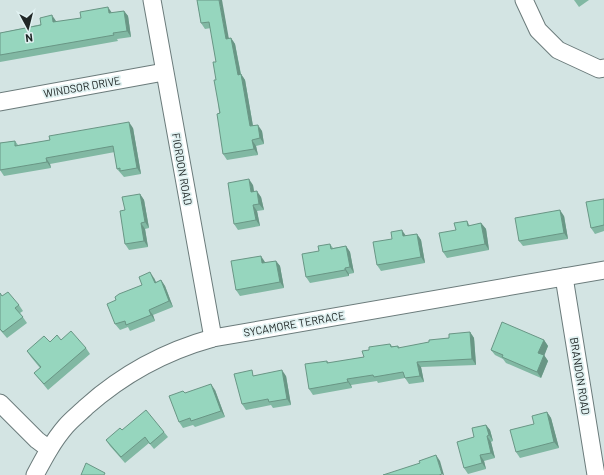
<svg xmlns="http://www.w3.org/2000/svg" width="604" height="475" viewBox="0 0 604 475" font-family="Barlow,sans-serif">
  <rect width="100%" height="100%" fill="#d3e4e3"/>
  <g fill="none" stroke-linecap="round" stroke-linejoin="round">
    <g stroke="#6b7b7b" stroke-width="19">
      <g id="minor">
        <polyline points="152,0 213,338"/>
        <polyline points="524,0 538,30 558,50 599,69 604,68"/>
        <polyline points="0,102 164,72"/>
        <polyline points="564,277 596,475"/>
        <polyline points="0,403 37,440 49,449"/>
        <path d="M35 475C44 458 53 441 66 426 72 419 80 413 86 407 123 374 166 351 213 338L604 270"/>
      </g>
    </g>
    <use href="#minor" stroke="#fff" stroke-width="17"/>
  </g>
  <g fill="#81b8a3">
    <polygon points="197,0 229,38 231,38 235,44 241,74 245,80 253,126 262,131 264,144 256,146 258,155 227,160 223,154 216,80 216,62 211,28 205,29 201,23"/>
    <polygon points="574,0 589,0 579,7"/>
    <polygon points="124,11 128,16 131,37 117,39 118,41 0,62 0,33 56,21 56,22"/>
    <polygon points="133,128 141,174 124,177 117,169 115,152 50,164 51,168 4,176 0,170 0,143 15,141 18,145"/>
    <polygon points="253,185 254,192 261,197 264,210 257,211 260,226 238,230 234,224"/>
    <polygon points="140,194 144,200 149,228 145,229 148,247 129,250 125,244 125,210"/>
    <polygon points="604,199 604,231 595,234 591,228"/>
    <polygon points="564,216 568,239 523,246 519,241"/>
    <polygon points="467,221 470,226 481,223 486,229 489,250 447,258 443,252"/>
    <polygon points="417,234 421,240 425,263 381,271 377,265 406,236"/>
    <polygon points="330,244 333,248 346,246 350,252 354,273 349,274 349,276 310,283 306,277 319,251"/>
    <polygon points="276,261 280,266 284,288 240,296 236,290 265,262 265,263"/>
    <polygon points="154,278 156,282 161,280 165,286 173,307 153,315 155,321 130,331 128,327 120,330 115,324 116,300"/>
    <polygon points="0,293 2,296 19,305 23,311 20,313 27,323 7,338 0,330"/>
    <polygon points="470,332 474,338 476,365 421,367 424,382 409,384 405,378 378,383 377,381 351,385 352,388 313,395 309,389 327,361 329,363 364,357 369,350 390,344 392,346 398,346 400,348 449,338"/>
    <polygon points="61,340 86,348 90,354 48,390 39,379 34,373 40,368 31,357 27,351 50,342"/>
    <polygon points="544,340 548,346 544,355 548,361 541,378 506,363 503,359 495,355 491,350"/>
    <polygon points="255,375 286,376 291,405 273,408 271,405 246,410 242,404"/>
    <polygon points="215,390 225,417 195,427 193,425 183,428 179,422 183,391 185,393"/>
    <polygon points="547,412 551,418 559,448 520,458 516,452 534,424"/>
    <polygon points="486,425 490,430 493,441 491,442 495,458 484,461 486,469 468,474 464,468 474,437"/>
    <polygon points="122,430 164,432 168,437 154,449 149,443 125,463 110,446 106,440"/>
  </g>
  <g fill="#699685">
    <polygon points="219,0 222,0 230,45 226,39"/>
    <polygon points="108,7 112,13 109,13"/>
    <polygon points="124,11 128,16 131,37 127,31"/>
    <polygon points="52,15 56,21 57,28 53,22"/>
    <polygon points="231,38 235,44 242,81 238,75"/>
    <polygon points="241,74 245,80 254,132 250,126"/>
    <polygon points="129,122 133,128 141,174 137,168"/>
    <polygon points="258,125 262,131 264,144 260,138"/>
    <polygon points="252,140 256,146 258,155 254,149"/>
    <polygon points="46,158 50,164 51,168 47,162"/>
    <polygon points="249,179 253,185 255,198 251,192"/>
    <polygon points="257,191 261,197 264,210 259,204"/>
    <polygon points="140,194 144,200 149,228 145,222"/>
    <polygon points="253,205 257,211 260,226 256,220"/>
    <polygon points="560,210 564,216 568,239 564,233"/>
    <polygon points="141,223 145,229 148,247 144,241"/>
    <polygon points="481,223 486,229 489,250 485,244"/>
    <polygon points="402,230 406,236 403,236"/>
    <polygon points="417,234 421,240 425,263 421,257"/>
    <polygon points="346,246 350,252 354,273 350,267"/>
    <polygon points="261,256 265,262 266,269 262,263"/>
    <polygon points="276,261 280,266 284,288 280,282"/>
    <polygon points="345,268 349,274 349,276 345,270"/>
    <polygon points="150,272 154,278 159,289 155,283"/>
    <polygon points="161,280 165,286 173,307 169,301"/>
    <polygon points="149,310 153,315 155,321 151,315"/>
    <polygon points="470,332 474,338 476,365 472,359"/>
    <polygon points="544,340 548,346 543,359 538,353"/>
    <polygon points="544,355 548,361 541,378 537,372"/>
    <polygon points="417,362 421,367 424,382 420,376"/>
    <polygon points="282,370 286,376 291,405 287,399"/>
    <polygon points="347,379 351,385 352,388 348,382"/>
    <polygon points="211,384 215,390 225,417 221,411"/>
    <polygon points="547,412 551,418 559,448 554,442"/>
    <polygon points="486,425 490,430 493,441 489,435"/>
    <polygon points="487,436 491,442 495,458 491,453"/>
    <polygon points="436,455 440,461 444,475 443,475 442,474"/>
    <polygon points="480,455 484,461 486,469 482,463"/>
  </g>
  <g fill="#96d6be" stroke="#699685">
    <polygon points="197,0 219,0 226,39 231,38 238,75 241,74 250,126 258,125 260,138 252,140 254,149 223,154 217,114 220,113 214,80 216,80 213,62 216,62 209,22 201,23"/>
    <polygon points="108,7 109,13 124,11 127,31 113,33 114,35 0,55 0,33 41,25 40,18 52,15 53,22 81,18 80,12"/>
    <polygon points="129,122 137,168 120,171 120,168 117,169 113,146 46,158 47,162 0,170 0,143 15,141 15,146 50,140 49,136"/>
    <polygon points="249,179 251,192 257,191 259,204 253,205 256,220 234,224 228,183"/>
    <polygon points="140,194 145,222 141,223 144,241 125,244 120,211 125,210 122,197"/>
    <polygon points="604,199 604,225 591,228 586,202"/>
    <polygon points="560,210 564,233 519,241 515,218"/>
    <polygon points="467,221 468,226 481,223 485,244 443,252 439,233 456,230 454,223"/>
    <polygon points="402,230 403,236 417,234 421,257 377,265 373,242 392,239 391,232"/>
    <polygon points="330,244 331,249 346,246 350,267 345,268 345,270 306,277 302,254 319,251 318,246"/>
    <polygon points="261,256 262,263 276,261 280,282 236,290 231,261"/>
    <polygon points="150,272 155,283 161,280 169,301 149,310 151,315 126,325 125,321 115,324 107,304 116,300 115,297 119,294 142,285 139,277"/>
    <polygon points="8,292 19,305 15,308 23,317 3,332 0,329 0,293 2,296"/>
    <polygon points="502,322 544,340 538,353 544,355 537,372 502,357 503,355 491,350"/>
    <polygon points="71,331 86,348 44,384 34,373 41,367 27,351 44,336 50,342 57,335 61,340"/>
    <polygon points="470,332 472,359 417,362 420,376 405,378 403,372 374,377 373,375 347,379 348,382 309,389 305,364 327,361 327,363 364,357 362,351 369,350 369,347 390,344 391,347 398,346 398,348 429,342 429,340 449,338 449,334"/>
    <polygon points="252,370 253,376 282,370 287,399 269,402 268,399 242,404 234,374"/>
    <polygon points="211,384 221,411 191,421 190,418 179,422 169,396 183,391 185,393"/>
    <polygon points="146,410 164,432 150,444 145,437 121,457 106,440 120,428 122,430"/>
    <polygon points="547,412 554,442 516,452 510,430 534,424 532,416"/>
    <polygon points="486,425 489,435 487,436 491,453 480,455 482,463 464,468 457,442 474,437 472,428"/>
    <polygon points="436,455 442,474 439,475 383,475 420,463 419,461"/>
    <polygon points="86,463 105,473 104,475 81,475"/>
  </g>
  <g text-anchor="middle" stroke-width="3.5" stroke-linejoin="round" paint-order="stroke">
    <g font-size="11" fill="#202726" stroke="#e0f1f1">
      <text transform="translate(82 87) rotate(-10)" y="4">WINDSOR DRIVE</text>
      <text transform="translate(182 169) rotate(80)" y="4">FIORDON ROAD</text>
      <text transform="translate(294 324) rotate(-10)" y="4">SYCAMORE TERRACE</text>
      <text transform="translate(580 376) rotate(81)" y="4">BRANDON ROAD</text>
    </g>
  </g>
  <g transform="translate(28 28) rotate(173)" stroke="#e0f1f1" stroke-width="3" paint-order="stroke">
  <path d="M0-3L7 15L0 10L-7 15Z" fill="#202726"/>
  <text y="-6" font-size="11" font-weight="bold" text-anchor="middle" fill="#202726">N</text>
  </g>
</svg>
